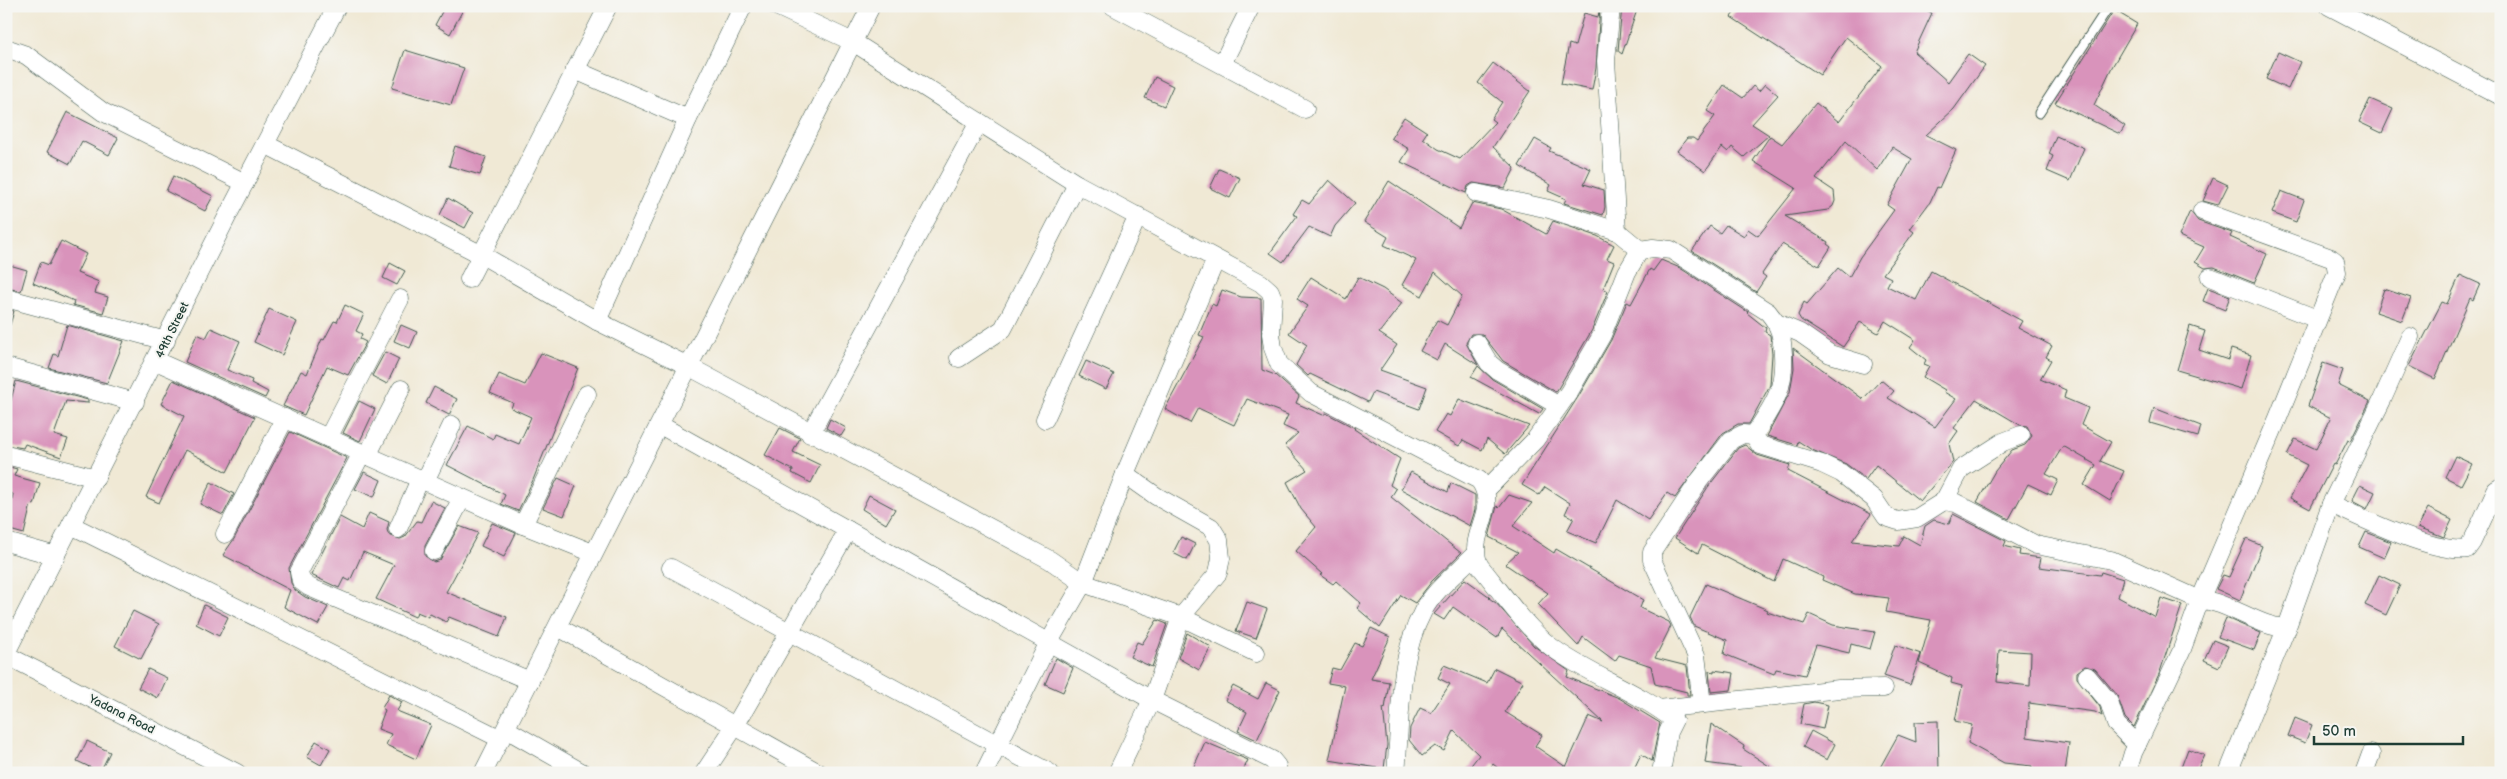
<svg xmlns="http://www.w3.org/2000/svg" width="2507" height="779" viewBox="0 0 2507 779" font-family="'Balsamiq Sans',sans-serif">
  <rect width="100%" height="100%" fill="#f6f6f2"/>
  <filter id="ink" filterUnits="userSpaceOnUse"><feTurbulence type="fractalNoise" baseFrequency=".02" numOctaves="2"/><feDisplacementMap in="SourceGraphic" scale="10" xChannelSelector="R" yChannelSelector="G"/><feConvolveMatrix kernelMatrix="1 2 1 2 8 2 1 2 1" color-interpolation-filters="sRGB"/></filter>
  <filter id="wash" filterUnits="userSpaceOnUse"><feTurbulence type="fractalNoise" baseFrequency=".0096" numOctaves="4" result="noise"/><feDisplacementMap in="SourceGraphic" scale="20" xChannelSelector="R" yChannelSelector="G"/><feGaussianBlur stdDeviation="1.12" result="paint"/><feColorMatrix in="noise" values="0 0 0 0 0 0 0 0 0 0 0 0 0 0 0 0 0 1.4 0 .05"/><feComposite in="paint" operator="in"/></filter>
  <g filter="url(#wash)">
    <rect width="100%" height="100%" fill="#f0e9d5"/>
    <g id="blocks">
      <g fill="#d993bb" fill-rule="evenodd">
        <polygon points="445,6 465,6 450,34 435,25"/>
        <polygon points="1600,6 1596,68 1592,90 1561,84 1569,44 1575,46 1584,13 1598,17"/>
        <polygon points="1622,6 1637,10 1622,54 1618,51"/>
        <polygon points="1739,6 1918,6 1932,13 1914,52 1948,82 1968,54 1985,66 1954,109 1926,135 1956,150 1939,188 1937,187 1930,202 1910,229 1914,232 1883,274 1891,278 1887,286 1916,300 1931,271 2022,321 2018,328 2052,346 2046,357 2051,360 2040,379 2066,390 2064,398 2088,408 2081,425 2111,442 2100,461 2124,471 2110,501 2084,485 2096,465 2063,446 2046,474 2058,480 2051,495 2028,484 2009,519 1977,502 1995,471 2012,450 2025,445 2032,436 2027,426 2020,425 1976,399 1954,428 1958,431 1949,444 1953,462 1920,501 1876,465 1866,479 1846,464 1812,450 1798,441 1797,445 1767,436 1790,392 1794,368 1793,348 1863,399 1881,380 1894,391 1888,398 1935,427 1956,399 1944,392 1945,390 1923,377 1929,366 1924,364 1926,360 1910,347 1915,340 1885,321 1878,333 1860,322 1843,347 1801,320 1798,315 1804,302 1807,304 1838,268 1849,277 1860,257 1894,210 1887,205 1912,159 1892,147 1877,170 1846,141 1816,179 1834,191 1835,201 1833,206 1828,210 1785,216 1828,242 1827,244 1831,247 1819,266 1782,244 1762,274 1766,277 1756,292 1692,251 1710,226 1720,233 1726,225 1744,236 1748,229 1758,236 1796,188 1753,161 1770,136 1782,144 1816,103 1839,122 1882,66 1846,37 1820,75 1731,17"/>
        <polygon points="2114,10 2137,24 2112,67 2094,105 2125,126 2120,134 2055,103"/>
        <polygon points="405,50 464,68 451,105 392,88"/>
        <polygon points="2278,52 2300,62 2288,89 2266,79"/>
        <polygon points="1493,63 1530,91 1493,147 1515,168 1505,188 1473,183 1468,186 1466,193 1401,162 1409,149 1391,138 1404,117 1427,132 1423,138 1438,149 1460,159 1495,122 1491,119 1502,102 1478,83"/>
        <polygon points="1155,77 1173,86 1164,106 1145,98"/>
        <polygon points="1765,84 1778,95 1752,124 1769,135 1744,157 1732,147 1728,152 1722,147 1705,171 1677,151 1687,138 1693,138 1697,141 1715,116 1707,111 1724,85 1743,98 1753,86 1759,91"/>
        <polygon points="2370,99 2393,109 2382,133 2359,122"/>
        <polygon points="67,112 118,138 109,155 82,141 70,164 47,152"/>
        <polygon points="2056,136 2084,148 2070,181 2047,171 2053,156 2049,154"/>
        <polygon points="1535,139 1551,148 1549,151 1591,169 1584,184 1604,190 1605,207 1603,215 1564,203 1566,199 1548,191 1551,185 1519,166"/>
        <polygon points="455,146 486,157 480,175 449,166"/>
        <polygon points="1219,169 1240,178 1230,198 1210,188"/>
        <polygon points="173,176 213,196 205,211 166,191"/>
        <polygon points="2213,178 2228,185 2218,205 2203,201"/>
        <polygon points="1329,180 1355,203 1335,226 1330,237 1309,227 1283,262 1270,253 1297,216 1293,214 1302,200 1309,204"/>
        <polygon points="1389,181 1459,228 1472,203 1501,209 1546,234 1553,221 1597,236 1614,245 1607,259 1614,262 1603,289 1608,291 1592,330 1556,392 1503,361 1482,334 1471,334 1466,343 1478,365 1445,344 1437,360 1420,351 1437,320 1447,325 1462,296 1435,272 1422,296 1402,285 1416,260 1384,245 1388,237 1364,222"/>
        <polygon points="2281,191 2304,200 2296,222 2272,213"/>
        <polygon points="448,198 473,213 465,228 440,215"/>
        <polygon points="2190,211 2198,221 2232,233 2230,237 2267,254 2254,283 2214,267 2205,268 2195,262 2204,247 2179,236"/>
        <polygon points="61,241 86,254 77,273 99,282 95,293 108,297 103,313 73,305 74,301 33,283 41,262 49,265"/>
        <polygon points="1661,260 1680,268 1748,312 1747,313 1766,328 1765,332 1770,335 1772,354 1770,385 1749,424 1738,424 1723,433 1675,498 1667,493 1648,520 1617,500 1596,543 1567,531 1574,518 1565,514 1570,503 1545,487 1539,495 1522,485 1578,397 1611,340 1627,302 1631,304 1650,269 1653,271"/>
        <polygon points="390,263 405,271 397,285 383,278"/>
        <polygon points="6,264 27,270 21,291 6,288"/>
        <polygon points="2460,275 2480,284 2473,300 2470,298 2435,379 2409,366 2442,302 2447,304"/>
        <polygon points="1311,277 1346,299 1358,277 1383,289 1402,303 1379,333 1397,345 1380,370 1427,387 1419,409 1373,392 1368,402 1310,374 1308,376 1296,365 1307,345 1289,333 1308,306 1297,299"/>
        <polygon points="2208,288 2230,296 2225,310 2203,301"/>
        <polygon points="2384,289 2411,298 2402,321 2376,312"/>
        <polygon points="1222,290 1241,297 1261,298 1262,370 1275,375 1299,396 1296,403 1323,415 1326,413 1355,428 1354,429 1400,459 1390,485 1396,489 1391,497 1461,553 1432,581 1415,603 1401,595 1380,628 1357,608 1361,603 1336,581 1333,584 1320,575 1322,574 1296,551 1316,527 1301,509 1287,482 1307,470 1285,445 1298,433 1283,426 1288,415 1247,399 1234,425 1198,408 1190,423 1165,409 1204,337 1199,335 1212,304 1216,306"/>
        <polygon points="345,305 364,314 356,331 362,334 360,339 366,342 348,375 327,366 304,415 283,406 301,371 307,374 322,339 324,340 334,321 337,322"/>
        <polygon points="6,309 14,311 10,325 6,324"/>
        <polygon points="269,309 297,322 282,355 254,342"/>
        <polygon points="67,325 124,341 107,383 49,368 54,354 58,356"/>
        <polygon points="401,325 417,332 410,348 394,341"/>
        <polygon points="2190,326 2205,331 2199,350 2228,360 2231,349 2251,355 2241,389 2177,370"/>
        <polygon points="211,328 240,341 227,370 252,380 251,383 268,392 265,398 185,362 197,334 206,338"/>
        <polygon points="385,352 399,359 387,384 372,376"/>
        <polygon points="541,353 578,368 533,480 518,511 501,504 505,495 447,465 468,426 493,439 495,434 519,444 531,417 511,408 513,403 490,393 499,374 525,385"/>
        <polygon points="1086,361 1114,374 1106,389 1079,376"/>
        <polygon points="2323,363 2343,370 2338,385 2370,401 2350,441 2348,440 2335,465 2333,464 2310,509 2290,498 2307,465 2287,455 2295,439 2316,449 2331,418 2308,406"/>
        <polygon points="1478,366 1492,379 1543,409 1539,414 1471,377"/>
        <polygon points="173,380 255,417 227,472 185,450 159,503 146,497 184,416 161,404"/>
        <polygon points="16,381 88,400 88,403 66,401 54,435 68,439 61,457 25,444 23,448 6,445 6,419"/>
        <polygon points="434,387 457,399 449,415 426,403"/>
        <polygon points="1459,399 1529,426 1505,454 1487,439 1482,450 1463,440 1459,446 1435,432 1446,414 1450,416"/>
        <polygon points="359,401 375,409 360,441 343,433"/>
        <polygon points="2154,408 2201,426 2198,437 2150,423"/>
        <polygon points="830,419 846,428 841,436 826,428"/>
        <polygon points="780,428 800,438 793,452 820,465 811,483 792,473 793,470 765,455"/>
        <polygon points="290,432 347,458 289,568 291,583 295,590 305,597 328,607 318,625 284,607 290,590 223,555 234,539"/>
        <path d="M1745 445 1757 455 1790 465 1788 471 1871 514 1852 541 1899 546 1904 536 1920 545 1925 526 1934 520 1949 524 1953 514 2006 541 2004 546 2020 550 2019 555 2041 558 2039 567 2100 575 2101 572 2123 579 2118 597 2155 617 2161 598 2182 605 2160 672 2134 727 2125 718 2117 695 2095 669 2085 666 2077 672V678L2100 707 2102 716 2095 712 2029 703 2027 737 2069 743 2065 773H2031L2032 766 2004 763 1968 743 1972 725 1955 721 1962 686 1951 683 1952 678 1919 663 1931 620 1886 612 1889 598 1855 594 1822 580 1823 577 1783 559 1774 582 1702 545 1698 553 1675 538 1708 487 1738 448ZM1999 650 2031 652 2030 686 1997 682Z"/>
        <polygon points="2455,456 2472,464 2461,485 2445,477"/>
        <polygon points="6,466 17,469 14,476 40,483 34,505 31,504 24,534 6,529 13,494 6,492"/>
        <polygon points="364,472 381,480 374,497 355,489"/>
        <polygon points="1411,472 1448,492 1451,483 1475,495 1475,510 1470,526 1401,489"/>
        <polygon points="558,478 576,486 564,516 543,508"/>
        <polygon points="211,482 234,494 223,515 200,504"/>
        <polygon points="2360,485 2375,492 2367,509 2352,501"/>
        <polygon points="869,495 895,509 886,524 862,509"/>
        <polygon points="1509,495 1532,503 1513,526 1554,553 1556,549 1643,600 1640,608 1669,622 1671,626 1655,658 1687,666 1690,695 1687,695 1687,692 1655,684 1651,666 1619,655 1615,661 1583,637 1578,646 1538,604 1548,593 1505,564 1518,552 1489,537 1497,506 1499,508"/>
        <polygon points="431,501 445,508 425,546 425,556 434,562 440,560 459,526 478,533 446,592 507,617 499,637 449,617 446,622 430,614 429,617 417,612 415,617 376,599 394,565 363,552 350,581 344,578 339,588 311,575 340,517 362,529 369,513 389,522 387,530 389,535 400,539 405,537 417,521 421,522"/>
        <polygon points="2428,508 2452,520 2444,537 2418,527"/>
        <polygon points="492,523 516,533 504,557 481,546"/>
        <polygon points="2366,532 2391,542 2384,558 2359,547"/>
        <polygon points="1181,537 1195,544 1187,560 1173,553"/>
        <polygon points="2246,539 2262,546 2240,600 2216,589 2223,575 2229,577"/>
        <polygon points="2379,575 2400,585 2386,615 2365,605"/>
        <polygon points="1465,579 1490,597 1489,598 1496,603 1534,646 1569,671 1567,677 1619,698 1660,723 1652,761 1641,754 1632,773 1504,773 1493,764 1486,773 1465,773 1479,755 1454,731 1444,751 1435,746 1422,756 1409,740 1410,728 1420,708 1431,713 1450,684 1438,678 1444,665 1487,683 1495,668 1523,682 1505,712 1542,735 1535,746 1566,767 1589,716 1603,722 1502,629 1497,638 1453,607 1444,620 1434,614"/>
        <polygon points="1706,584 1768,610 1767,612 1804,624 1809,614 1833,625 1875,632 1870,649 1851,644 1849,653 1816,645 1805,675 1776,669 1774,674 1724,654 1727,640 1694,626 1690,617"/>
        <polygon points="1247,602 1267,609 1256,638 1236,631"/>
        <polygon points="204,605 228,617 219,636 196,624"/>
        <polygon points="133,611 159,624 141,659 115,646"/>
        <polygon points="2226,618 2261,633 2254,650 2218,637"/>
        <polygon points="1157,620 1167,624 1152,667 1130,657 1137,642 1142,644"/>
        <polygon points="1371,628 1390,637 1371,679 1389,682 1385,709 1383,707 1387,745 1384,769 1329,760 1345,686 1328,683 1332,668 1340,670 1355,643 1362,646"/>
        <polygon points="1187,633 1211,647 1199,670 1178,658"/>
        <polygon points="2213,640 2228,646 2219,667 2204,660"/>
        <polygon points="1895,645 1921,654 1910,685 1884,676"/>
        <polygon points="1056,658 1073,668 1063,692 1045,684"/>
        <polygon points="148,669 167,678 158,698 138,688"/>
        <polygon points="1714,670 1734,673 1731,690 1711,692 1709,671 1714,672"/>
        <polygon points="1266,683 1280,690 1257,740 1238,731 1247,712 1225,700 1233,686 1258,699"/>
        <polygon points="389,695 402,702 397,711 431,725 416,759 386,745 391,734 378,729 385,710 382,708"/>
        <polygon points="1814,702 1828,705 1823,729 1800,724 1804,704"/>
        <polygon points="2295,718 2312,725 2305,743 2288,736"/>
        <polygon points="1938,721 1939,773 1877,773 1898,735 1916,742 1915,722"/>
        <polygon points="1711,724 1744,746 1743,749 1780,773 1705,763"/>
        <polygon points="1811,731 1835,744 1827,760 1803,747"/>
        <polygon points="87,741 110,752 100,772 77,761"/>
        <polygon points="316,741 330,749 321,765 307,757"/>
        <polygon points="1205,742 1248,760 1242,773 1191,773"/>
        <polygon points="2188,749 2204,755 2196,773 2179,773"/>
      </g>
    </g>
  </g>
  <g filter="url(#ink)">
    <use href="#blocks" fill-opacity="0" stroke="#3e574c" stroke-width="1"/>
    <g fill="none" stroke-linecap="round" stroke-linejoin="round">
      <g stroke="#3e574c" stroke-width="11">
        <polyline id="lane" points="2039,113 2109,6"/>
      </g>
      <g stroke="#3e574c" stroke-width="19">
        <g id="street">
          <path d="M776 6 853 42 1077 184 1261 283 1270 291 1273 299 1271 334 1273 348 1279 364 1311 393 1479 480C1501 510 1466 533 1479 565 1499 589 1526 628 1550 646 1588 675 1636 690 1674 720L1668 732 1661 773"/>
          <polyline points="1113,6 1305,109"/>
          <polyline points="1611,6 1606,61 1617,231"/>
          <polyline points="2329,6 2501,96"/>
          <polyline points="6,48 26,55 103,112 245,183"/>
          <polyline points="1222,64 1251,6"/>
          <polyline points="575,70 688,119"/>
          <polyline points="265,144 482,255 597,321 688,366 1050,560 1083,583 1181,617 1256,653"/>
          <polyline points="1476,193 1549,209 1617,231 1640,250"/>
          <polyline points="2210,277 2317,319"/>
          <polyline points="469,279 608,6"/>
          <polyline points="6,298 166,341"/>
          <polyline points="597,321 688,119 743,6"/>
          <polyline points="1779,324 1800,333 1830,354 1863,364"/>
          <polyline points="1477,343 1489,363 1497,370 1559,406"/>
          <polyline points="959,358 1003,329 1077,184"/>
          <polyline points="156,361 523,525 593,553"/>
          <polyline points="6,367 135,402"/>
          <polyline points="1045,419 1138,216"/>
          <polyline points="660,425 1152,700 1272,760 1277,766 1277,773"/>
          <polyline points="810,434 979,122"/>
          <polyline points="328,438 400,299"/>
          <polyline points="362,453 299,572 301,581 309,587 530,681"/>
          <polyline points="6,455 96,478"/>
          <polyline points="367,456 401,389"/>
          <polyline points="425,481 452,425"/>
          <path d="M1486 490 1535 440 1569 392 1602 335 1627 272 1640 250 1653 248 1671 250 1768 312C1780 326 1782 335 1783 354 1785 391 1773 405 1754 435L1760 445 1822 464 1841 473 1874 499 1886 517 1898 521 1917 518 1944 501 1956 503 2036 545 2111 560 2200 600C2226 600 2263 630 2286 627"/>
          <polyline points="1944,501 1961,469 2003,442 2021,435"/>
          <path d="M2331 504C2361 518 2435 554 2467 549L2472 542 2496 490 2501 487"/>
          <polyline points="71,525 501,739"/>
          <polyline points="523,525 587,394"/>
          <polyline points="398,529 420,479"/>
          <polyline points="225,534 285,418"/>
          <polyline points="6,542 56,556"/>
          <polyline points="434,551 462,498"/>
          <polyline points="671,568 1050,773"/>
          <polyline points="558,627 819,773"/>
          <polyline points="6,653 230,211 337,6"/>
          <polyline points="6,655 237,773"/>
          <polyline points="2087,676 2109,702 2116,724 2137,745"/>
          <polyline points="1702,704 1696,655 1652,560 1652,552 1699,481 1731,440 1743,434 1754,435"/>
          <polyline points="1659,709 1839,689 1884,688"/>
          <polyline points="506,729 583,773"/>
          <polyline points="483,773 871,6"/>
          <polyline points="704,773 735,726 848,530"/>
          <polyline points="984,773 1049,642 1083,583 1125,474 1216,259"/>
          <polyline points="1117,773 1152,700 1181,617 1218,573 1221,558 1219,540 1211,527 1156,496 1125,474"/>
          <path d="M1396 773C1401 719 1397 660 1423 611 1435 589 1458 572 1475 554"/>
          <polyline points="2127,773 2133,753 2181,652 2200,600 2278,418 2337,272 2335,261 2331,258 2202,211"/>
          <polyline points="2228,773 2288,624 2331,504 2382,400 2410,337"/>
          <polyline points="2364,773 2371,754"/>
        </g>
      </g>
      <use href="#lane" stroke="#fff" stroke-width="9"/>
      <use href="#street" stroke="#fff" stroke-width="18"/>
    </g>
  </g>
  <g text-anchor="middle" stroke-width="4" stroke-linejoin="round" paint-order="stroke">
    <g font-size="12" fill="#1f3d34" stroke="#f6f6f2">
      <text transform="translate(172 330) rotate(-64)" y="4">49th Street</text>
      <text transform="translate(122 714) rotate(27)" y="4">Yadana Road</text>
    </g>
  </g>
  <rect width="2507" height="779" fill="none" stroke="#f6f6f2" stroke-width="25"/>
  <path d="M2314 736v8h149v-8" fill="none" stroke="#1f3d34" stroke-width="2.5"/>
  <text x="2322" y="736" font-size="15" fill="#1f3d34" stroke="#f6f6f2" stroke-width="4" paint-order="stroke">50 m</text>
</svg>
